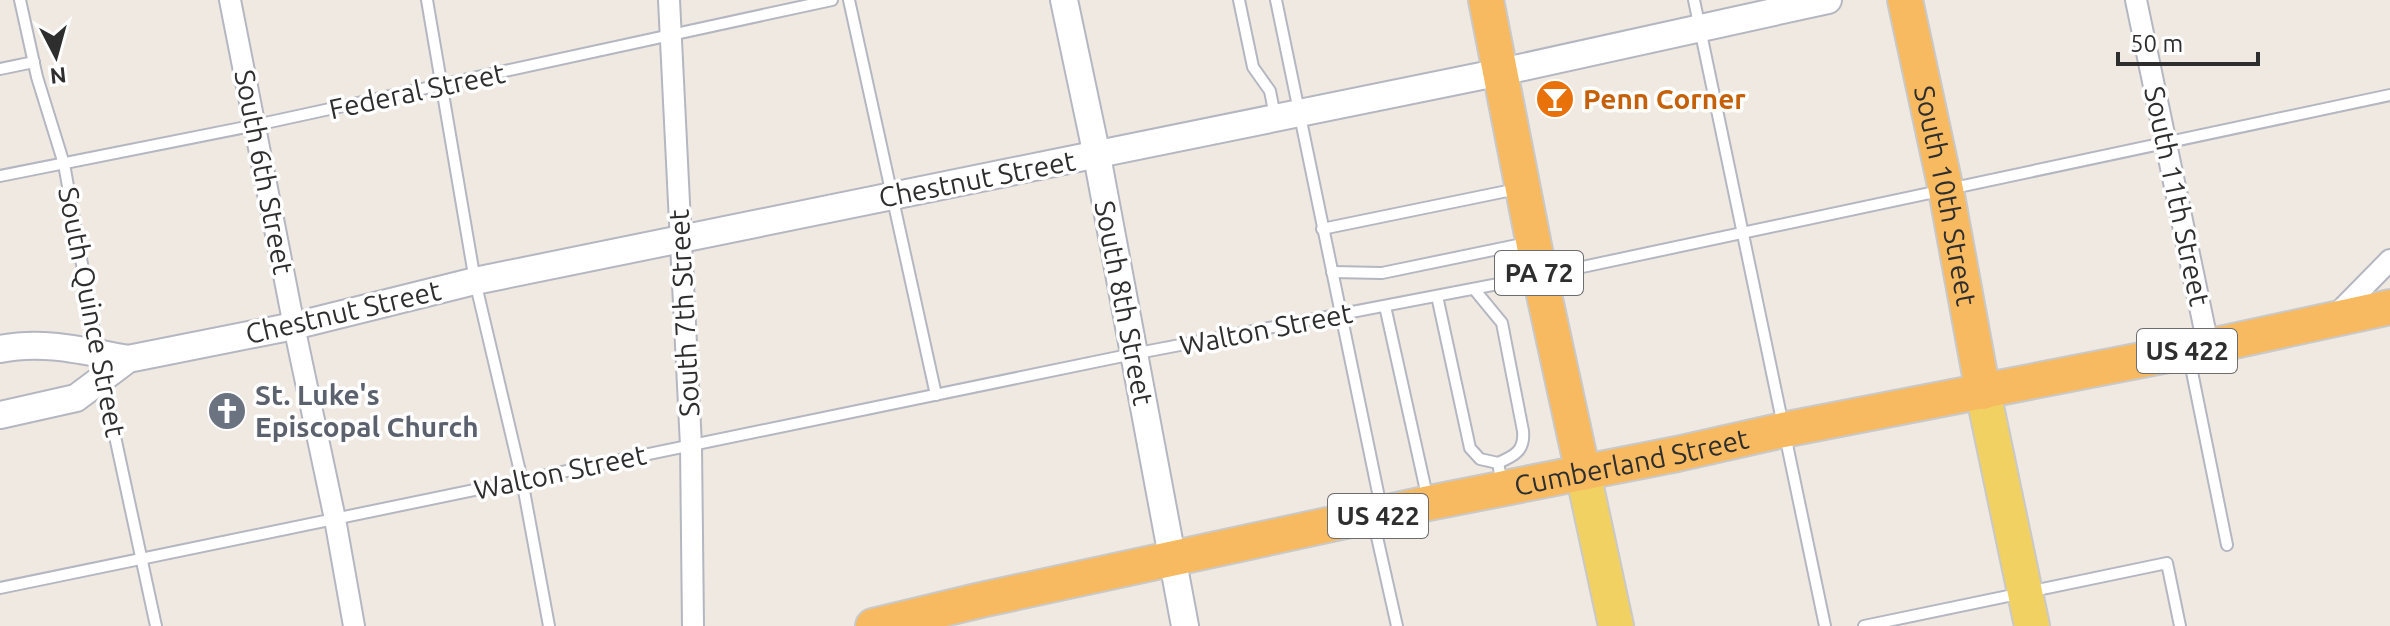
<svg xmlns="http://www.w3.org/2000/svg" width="2390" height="626" viewBox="0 0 2390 626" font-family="Ubuntu,sans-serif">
  <rect width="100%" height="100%" fill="#efe9e1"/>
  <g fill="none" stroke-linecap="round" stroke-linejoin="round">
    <g stroke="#b4b7c1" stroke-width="14">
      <g id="service">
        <polyline points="20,0 37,77 64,164 98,353"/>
        <polyline points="427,0 475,281 522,480 549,626"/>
        <polyline points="849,0 936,395"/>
        <polyline points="1239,0 1253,67 1270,91 1275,116"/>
        <polyline points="1276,0 1381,507"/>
        <polyline points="1694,0 1825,626"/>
        <polyline points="0,69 34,62"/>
        <polyline points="0,176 256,125 832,0"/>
        <polyline points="1322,229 1517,189"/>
        <polyline points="1332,272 1382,273 1527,243"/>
        <path d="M1474 289 1502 323 1523 431C1525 451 1514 456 1498 463"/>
        <polyline points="1437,296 1470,448 1480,459 1498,463 1502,484"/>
        <polyline points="1385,306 1428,500"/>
        <polyline points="2189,357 2227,545"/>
        <polyline points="103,381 156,626"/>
        <polyline points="1373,519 1397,626"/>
        <polyline points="0,588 1133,354 1540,276 2390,95"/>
        <polyline points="1864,626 2167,563 2180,626"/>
      </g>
    </g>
    <g stroke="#b4b7c1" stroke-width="24">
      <g id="minor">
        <polyline points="230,0 294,326 335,519 354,626"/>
        <polyline points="669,0 691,446 693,626"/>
        <polyline points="2136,0 2208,345"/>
        <polyline points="2336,315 2390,260"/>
      </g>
    </g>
    <g stroke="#b4b7c1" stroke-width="30">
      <g id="tertiary">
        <polyline points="1064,0 1097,156 1185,626"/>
        <path d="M0 349C44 340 84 351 128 359"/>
        <polyline points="0,415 76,398 128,359 294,326 475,281 1501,72 1828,0"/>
      </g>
    </g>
    <g stroke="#c9c9c9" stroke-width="38">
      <g id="primary">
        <polyline points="1983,392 2032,626"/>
        <polyline points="1583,473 1616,626"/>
      </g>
    </g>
    <g stroke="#c9c9c9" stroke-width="38">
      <g id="trunk">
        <polyline points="1486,0 1540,276 1583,473"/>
        <path id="s1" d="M1905 0 1946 190 1983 392"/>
        <path id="s2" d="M873 626 981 600 1429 503 1677 454 1783 430 2188 351 2390 307"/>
      </g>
    </g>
    <use href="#service" stroke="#fff" stroke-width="10"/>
    <use href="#minor" stroke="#fff" stroke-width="20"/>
    <use href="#tertiary" stroke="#fff" stroke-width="26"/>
    <use href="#primary" stroke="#f2d163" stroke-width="34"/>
    <use href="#trunk" stroke="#f8ba60" stroke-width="34"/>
  </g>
  <defs>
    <g id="bar-disc" transform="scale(2)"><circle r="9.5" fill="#e8710a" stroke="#fff"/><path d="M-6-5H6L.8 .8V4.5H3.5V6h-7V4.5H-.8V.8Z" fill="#fff"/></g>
    <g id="church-disc" transform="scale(2)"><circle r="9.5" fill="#6b7280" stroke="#fff"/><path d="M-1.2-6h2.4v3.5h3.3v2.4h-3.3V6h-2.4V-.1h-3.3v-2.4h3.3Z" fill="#fff"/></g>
  </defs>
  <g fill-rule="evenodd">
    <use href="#bar-disc" x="1555" y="99"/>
    <use href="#church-disc" x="227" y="411"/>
  </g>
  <g text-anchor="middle" stroke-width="7" stroke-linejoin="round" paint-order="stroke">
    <g fill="#fff" stroke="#6d6d6d" stroke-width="2">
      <rect x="1495" y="251" width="88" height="44" rx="6"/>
      <rect x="2137" y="329" width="100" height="44" rx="6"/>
      <rect x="1328" y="494" width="100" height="44" rx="6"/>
    </g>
    <g font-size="26" font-weight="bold" fill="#2e2e2e">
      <text x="1539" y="282">PA 72</text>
      <text x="2187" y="360">US 422</text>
      <text x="1378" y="525">US 422</text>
    </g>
    <g font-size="28" fill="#2e2e2e" stroke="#fff">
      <text transform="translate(417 91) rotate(-12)" y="10">Federal Street</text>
      <text transform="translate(264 172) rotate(79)" y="10">South 6th Street</text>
      <text transform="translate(977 179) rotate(-11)" y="10">Chestnut Street</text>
      <text dy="10" stroke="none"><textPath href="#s1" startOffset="200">South 10th Street</textPath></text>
      <text transform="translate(2177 196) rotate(78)" y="10">South 11th Street</text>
      <text transform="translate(1124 303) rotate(79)" y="10">South 8th Street</text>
      <text transform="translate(92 312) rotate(79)" y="10">South Quince Street</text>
      <text transform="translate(343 312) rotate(-13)" y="10">Chestnut Street</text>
      <text transform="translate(684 313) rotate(-93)" y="10">South 7th Street</text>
      <text transform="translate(1266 329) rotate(-11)" y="10">Walton Street</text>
      <text dy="10" stroke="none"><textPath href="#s2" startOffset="776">Cumberland Street</textPath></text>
      <text transform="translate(560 472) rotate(-12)" y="10">Walton Street</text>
    </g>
    <g font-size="28" font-weight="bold" fill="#c56008" stroke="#fff" text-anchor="start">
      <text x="1583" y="109">Penn Corner</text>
    </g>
    <g font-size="28" font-weight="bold" fill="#5b616d" stroke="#fff" text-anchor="start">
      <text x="255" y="405">St. Luke's<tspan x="255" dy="32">Episcopal Church</tspan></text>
    </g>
  </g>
  <g transform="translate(56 56) rotate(174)" stroke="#ffffff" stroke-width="6" paint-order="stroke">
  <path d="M0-6L14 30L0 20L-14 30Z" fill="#2e2e2e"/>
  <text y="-12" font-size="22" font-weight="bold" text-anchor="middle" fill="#2e2e2e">N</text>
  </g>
  <path d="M2118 52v12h140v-12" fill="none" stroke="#2e2e2e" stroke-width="4"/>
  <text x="2130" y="52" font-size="24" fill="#2e2e2e" stroke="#ffffff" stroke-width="6" paint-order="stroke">50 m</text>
</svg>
